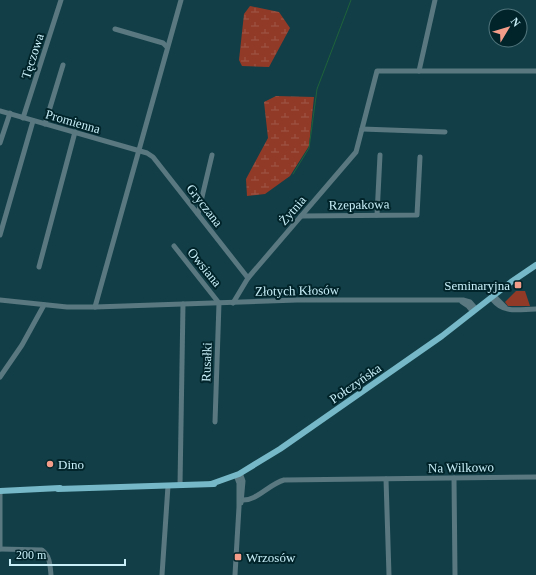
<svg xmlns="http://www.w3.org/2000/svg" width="536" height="575" viewBox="0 0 536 575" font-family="'Times New Roman',serif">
  <defs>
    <pattern id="wetland-marsh" width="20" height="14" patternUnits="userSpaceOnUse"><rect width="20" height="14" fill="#913a27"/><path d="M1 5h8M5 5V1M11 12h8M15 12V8" fill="none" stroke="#9f5747"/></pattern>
  </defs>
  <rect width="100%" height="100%" fill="#123e47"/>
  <polygon fill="#913a27" points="516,291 525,291 530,306 508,306 505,302"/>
  <g fill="url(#wetland-marsh)">
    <polygon points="250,6 279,12 290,28 269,67 242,66 239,60 244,14"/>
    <polygon points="276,96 314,97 309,146 290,176 265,194 247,196 246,179 268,138 264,102"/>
  </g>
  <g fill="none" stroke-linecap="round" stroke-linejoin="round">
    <polyline stroke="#1f633b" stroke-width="1" points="293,174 309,148 317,89 351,0"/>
    <g stroke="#597880" stroke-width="5">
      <polyline points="115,29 163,43 167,47"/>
      <polyline points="419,71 435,0"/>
      <polyline points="0,111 147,153 153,157 248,278"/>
      <polyline points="23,118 61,0"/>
      <polyline points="45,124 63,65"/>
      <polyline points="362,129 445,132"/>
      <polyline points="0,143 10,113"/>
      <polyline points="198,214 212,155"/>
      <polyline points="377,215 380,155"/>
      <polyline points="301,216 417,215 420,157"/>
      <polyline points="0,235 33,121"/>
      <polyline points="174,246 219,303 215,422"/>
      <polyline points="39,267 75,132"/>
      <polyline points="496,298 505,307"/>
      <polyline points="0,300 67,307 95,307 297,300 463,300 470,302 476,309"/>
      <path d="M493 300C504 314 520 309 536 309"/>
      <polyline points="462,302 468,306 473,312"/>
      <polyline points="233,303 248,278 356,152 377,71 536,71"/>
      <polyline points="95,307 181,0"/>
      <polyline points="0,377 22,345 44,305"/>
      <polyline points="240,473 243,481 241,503"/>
      <polyline points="454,478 455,575"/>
      <polyline points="386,479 389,575"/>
      <polyline points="180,485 183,304"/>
      <polyline points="0,491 0,549"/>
      <path d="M242 500C257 501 269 484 284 480L536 477"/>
      <path d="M0 549 42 550C50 556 50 565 51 575"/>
      <polyline points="162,575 168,486"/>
      <polyline points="235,575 239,507 239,483 236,475"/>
    </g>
    <g stroke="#76b8c7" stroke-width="6">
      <polyline points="211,484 239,474 280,449 442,336 511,282 536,265"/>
      <polyline points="58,489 214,484"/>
      <polyline points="0,491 60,488"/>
    </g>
  </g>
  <g fill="#f49e8a" stroke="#01242a" stroke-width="1.5">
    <rect x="514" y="281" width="8" height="8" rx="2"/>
    <circle cx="50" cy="464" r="4"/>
    <rect x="234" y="553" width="8" height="8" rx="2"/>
  </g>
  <g text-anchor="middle" stroke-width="4" stroke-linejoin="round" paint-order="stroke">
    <g font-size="13" fill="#c9eff8" stroke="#01242a">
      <text transform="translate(32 56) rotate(-72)" y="5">Tęczowa</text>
      <text transform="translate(73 121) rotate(16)" y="5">Promienna</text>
      <text transform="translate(359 204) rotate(-1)" y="5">Rzepakowa</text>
      <text transform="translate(205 205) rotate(52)" y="5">Gryczana</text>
      <text transform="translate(292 210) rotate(-49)" y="5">Żytnia</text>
      <text transform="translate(205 267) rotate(51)" y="5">Owsiana</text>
      <text transform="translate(297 290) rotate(-1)" y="5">Złotych Kłosów</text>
      <text transform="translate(206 362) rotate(-88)" y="5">Rusałki</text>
      <text transform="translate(355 383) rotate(-35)" y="5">Połczyńska</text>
      <text transform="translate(461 467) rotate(-1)" y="5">Na Wilkowo</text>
    </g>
    <g font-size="13" fill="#c9eff8" stroke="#01242a" text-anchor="start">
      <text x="510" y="290" text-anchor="end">Seminaryjna</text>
      <text x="58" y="469">Dino</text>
      <text x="246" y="562">Wrzosów</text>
    </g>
  </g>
  <g transform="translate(508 28) rotate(52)"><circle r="19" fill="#01242a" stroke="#51757c"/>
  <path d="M0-3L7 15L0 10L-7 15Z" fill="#f49e8a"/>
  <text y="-6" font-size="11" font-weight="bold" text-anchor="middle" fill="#c9eff8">N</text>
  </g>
  <path d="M10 559v6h115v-6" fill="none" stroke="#c9eff8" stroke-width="2"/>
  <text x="16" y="559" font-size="12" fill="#c9eff8" stroke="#01242a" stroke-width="3" paint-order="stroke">200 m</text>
</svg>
